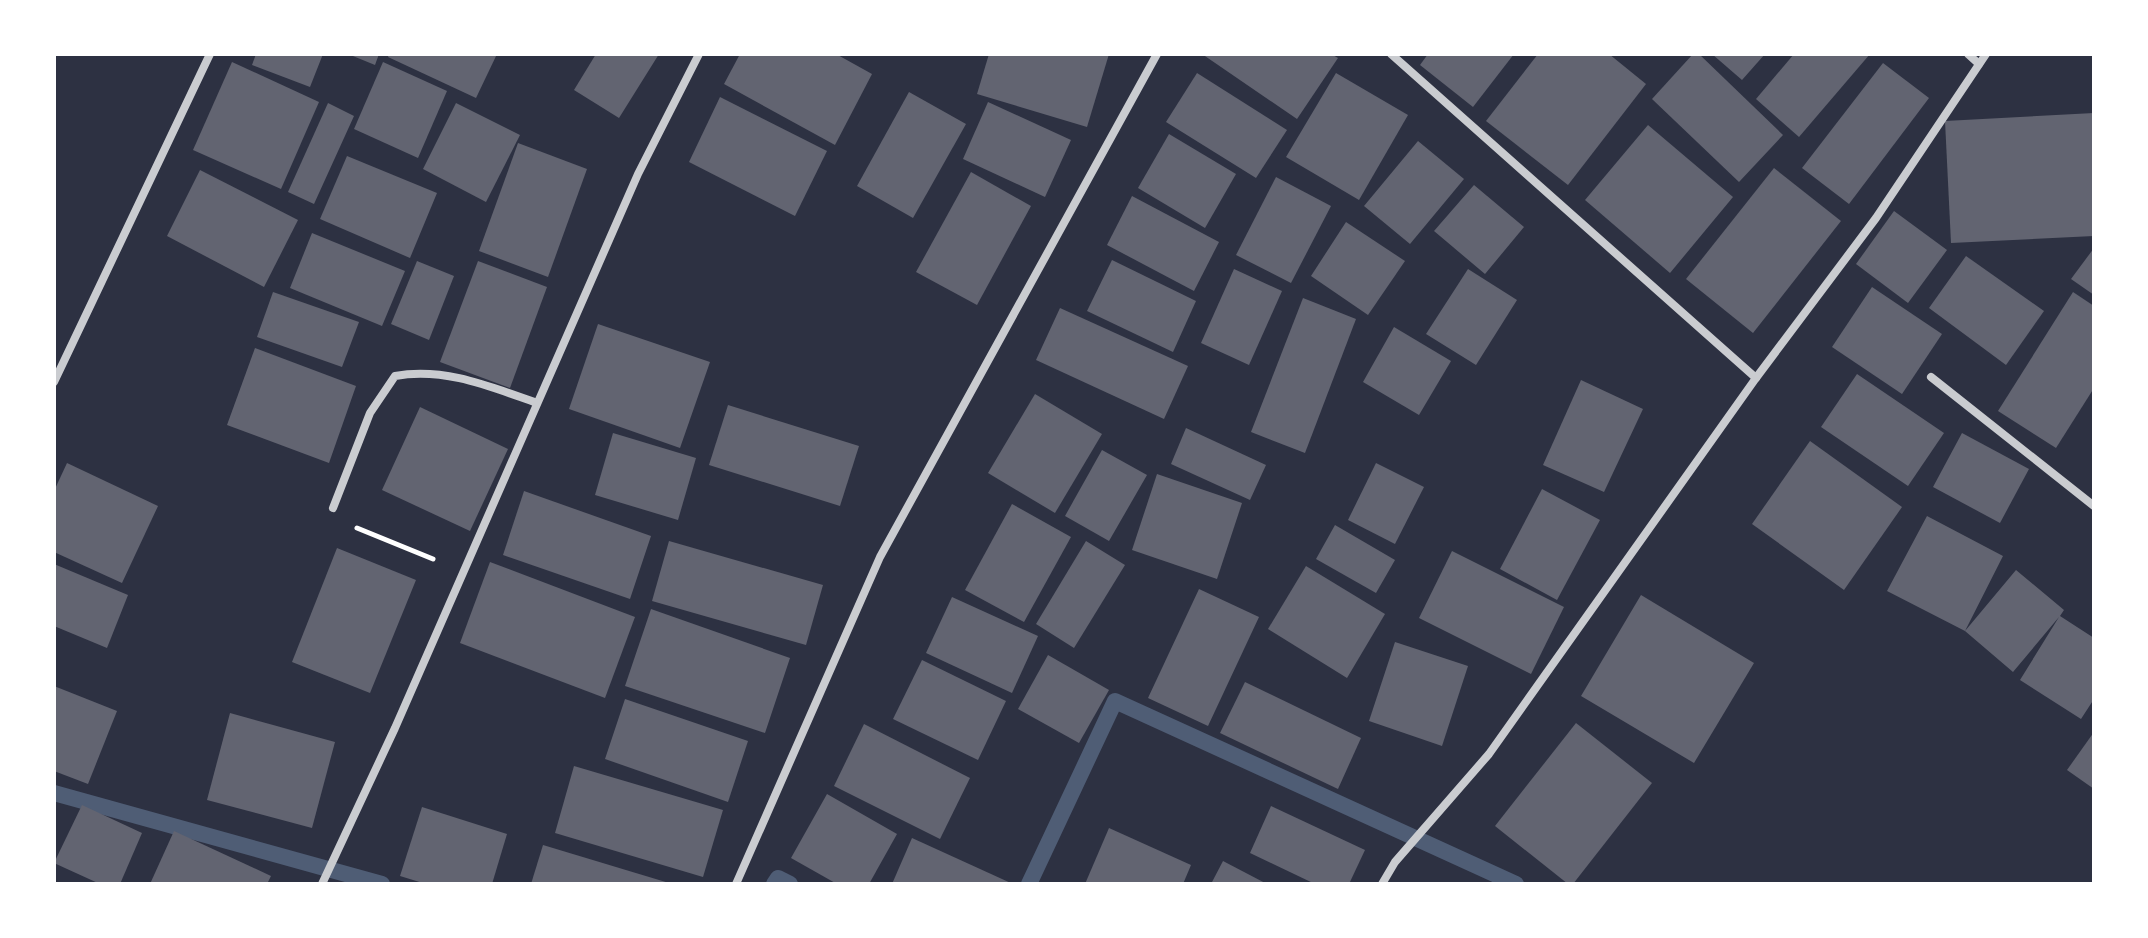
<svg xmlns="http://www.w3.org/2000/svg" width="2148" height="938" viewBox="0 0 2148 938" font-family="'Open Sans',sans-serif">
  <rect width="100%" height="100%" fill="#2d3142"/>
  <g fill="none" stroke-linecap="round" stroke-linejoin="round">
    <g stroke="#4f5d75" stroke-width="16">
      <polyline points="54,793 382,884"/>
      <polyline points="774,884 778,878 790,884"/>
      <polyline points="1029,884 1115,701 1516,884"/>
    </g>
  </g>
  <g fill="#626471">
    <polygon points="256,54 323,54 310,87 252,65"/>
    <polygon points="348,54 379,54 375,65"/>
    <polygon points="389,54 497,54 476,98 388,57"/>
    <polygon points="596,54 659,54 619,118 574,90"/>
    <polygon points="740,54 836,54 872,74 835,145 724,84"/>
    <polygon points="989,54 1109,54 1087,127 977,94"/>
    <polygon points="1202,54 1331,54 1338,58 1297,119"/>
    <polygon points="1428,54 1514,54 1473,107 1420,65"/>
    <polygon points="1538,54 1609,54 1646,84 1568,185 1486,121"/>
    <polygon points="1693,54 1699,54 1783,135 1739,182 1652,99"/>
    <polygon points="1712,54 1765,54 1742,80"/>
    <polygon points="1794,54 1870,54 1799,137 1756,99"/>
    <polygon points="232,62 319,102 281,189 193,150"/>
    <polygon points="383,62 447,91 418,158 354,129"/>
    <polygon points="1883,63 1929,98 1849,204 1802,168"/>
    <polygon points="1197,73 1287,130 1256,178 1166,122"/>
    <polygon points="1336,73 1408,115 1359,200 1286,157"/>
    <polygon points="909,92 966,124 913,218 857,186"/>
    <polygon points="720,97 827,151 795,216 689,162"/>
    <polygon points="988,102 1071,140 1045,197 963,159"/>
    <polygon points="328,103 354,116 314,204 288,192"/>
    <polygon points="456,103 520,135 486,202 423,169"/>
    <polygon points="2094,113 2094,236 1951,243 1945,121"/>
    <polygon points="1648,125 1733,197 1670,273 1585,200"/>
    <polygon points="1169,134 1236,174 1205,228 1138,188"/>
    <polygon points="1418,141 1464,179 1410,244 1364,206"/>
    <polygon points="518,143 587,169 548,277 479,251"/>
    <polygon points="347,156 437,193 410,258 320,219"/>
    <polygon points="1774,168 1841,221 1753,333 1686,279"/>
    <polygon points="200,170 298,220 264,287 167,236"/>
    <polygon points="971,172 1031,206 977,305 916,272"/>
    <polygon points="1276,177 1331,206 1291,283 1236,255"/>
    <polygon points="1474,185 1524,227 1485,274 1434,231"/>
    <polygon points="1132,196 1219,242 1194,291 1107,245"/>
    <polygon points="1894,211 1947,250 1908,303 1856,264"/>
    <polygon points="1346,222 1405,261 1368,315 1311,276"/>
    <polygon points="312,233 405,271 382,326 290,288"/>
    <polygon points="2094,248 2094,295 2071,279"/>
    <polygon points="1966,256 2044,311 2006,365 1929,308"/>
    <polygon points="1112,260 1196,301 1173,352 1087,311"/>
    <polygon points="417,261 454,276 429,340 391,324"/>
    <polygon points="478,261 547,287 510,388 440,362"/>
    <polygon points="1234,269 1282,291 1249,365 1201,343"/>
    <polygon points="1468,269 1517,300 1476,365 1426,334"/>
    <polygon points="1872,287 1942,334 1902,394 1832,347"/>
    <polygon points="273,292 359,322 342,367 257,337"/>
    <polygon points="2073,292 2094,306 2094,388 2056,448 1998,411"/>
    <polygon points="1303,298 1356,319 1305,453 1251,432"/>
    <polygon points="1060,308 1188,366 1164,419 1036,360"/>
    <polygon points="598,324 710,362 680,448 569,409"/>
    <polygon points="1394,327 1451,361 1419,415 1363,382"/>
    <polygon points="255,348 356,386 329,463 227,425"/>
    <polygon points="1857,374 1944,433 1908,486 1821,427"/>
    <polygon points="1581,380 1643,409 1604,492 1543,465"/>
    <polygon points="1035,394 1102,434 1055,513 988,473"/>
    <polygon points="728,405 859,446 840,506 709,465"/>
    <polygon points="420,407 508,449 470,531 382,490"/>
    <polygon points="1186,428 1266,465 1250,500 1171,464"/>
    <polygon points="613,433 696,458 678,520 595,495"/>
    <polygon points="1962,433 2029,469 2000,523 1933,487"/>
    <polygon points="1810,441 1902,507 1844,590 1752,524"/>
    <polygon points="1102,450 1147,475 1109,541 1065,516"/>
    <polygon points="67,463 158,506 122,583 54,552 54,491"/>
    <polygon points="1376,463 1424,487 1395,544 1348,520"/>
    <polygon points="1157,474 1242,503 1217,579 1132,550"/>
    <polygon points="1542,489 1600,520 1557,600 1500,569"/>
    <polygon points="524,491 651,536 630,599 503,555"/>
    <polygon points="1012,504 1071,537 1024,622 965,590"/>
    <polygon points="1927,516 2003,556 1965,631 2016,570 2064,610 2060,616 2094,638 2094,699 2081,719 2020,680 2059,617 2013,672 1965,631 1887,591"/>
    <polygon points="1335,525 1395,560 1376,593 1316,559"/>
    <polygon points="669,541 823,585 806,645 652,601"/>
    <polygon points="1086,541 1125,565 1074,648 1036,624"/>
    <polygon points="337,548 416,580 370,693 292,662"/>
    <polygon points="1452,551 1564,607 1531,674 1419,618"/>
    <polygon points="490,562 635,617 605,698 460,643"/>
    <polygon points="54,564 128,595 107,648 54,626"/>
    <polygon points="1306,566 1385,614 1347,678 1268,629"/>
    <polygon points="1199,589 1259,617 1208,726 1148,698"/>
    <polygon points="1641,595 1754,663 1694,763 1581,696"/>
    <polygon points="952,597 1038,636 1012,693 926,653"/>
    <polygon points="651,609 790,658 765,733 625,686"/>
    <polygon points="1395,642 1468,666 1442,746 1369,721"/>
    <polygon points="1048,655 1109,690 1079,743 1018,709"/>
    <polygon points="922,660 1006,701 978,760 893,719"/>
    <polygon points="1245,682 1361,738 1338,789 1220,733"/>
    <polygon points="54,686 117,711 88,784 54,771"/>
    <polygon points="625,699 748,741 728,802 605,759"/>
    <polygon points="230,713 335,742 312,828 207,800"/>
    <polygon points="1576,723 1652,783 1573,884 1568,884 1495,826"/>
    <polygon points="864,724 970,778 940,839 834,786"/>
    <polygon points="2094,732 2094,789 2067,770"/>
    <polygon points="574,766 723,810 703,877 555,833"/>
    <polygon points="827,794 897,834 869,884 837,884 791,858"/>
    <polygon points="82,805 142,833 120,884 100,884 54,863"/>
    <polygon points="1271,806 1365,850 1349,884 1315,884 1250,853"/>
    <polygon points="422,807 507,834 492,884 426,884 400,876"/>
    <polygon points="1109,828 1191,865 1183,884 1085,884"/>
    <polygon points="174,831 271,876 267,884 150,884"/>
    <polygon points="912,838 1013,884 892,884"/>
    <polygon points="543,845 669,883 669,884 531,884"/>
    <polygon points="1223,861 1267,884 1211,884"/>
  </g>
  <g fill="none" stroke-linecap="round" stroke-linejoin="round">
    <polyline stroke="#fff" stroke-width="5" points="357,528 433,559"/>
    <g stroke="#caccd0" stroke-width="8">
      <polyline points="1391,54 1756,378"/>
      <polyline points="1968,54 1979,64"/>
      <polyline points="1931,377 2094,506"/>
      <polyline points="54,382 210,54"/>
      <path d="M333 508 370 413 395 376C445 367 491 387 537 403"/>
      <polyline points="322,884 395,728 638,174 699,54"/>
      <polyline points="736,884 880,557 1157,54"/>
      <polyline points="1382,884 1395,862 1489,754 1756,378 1876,218 1986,54"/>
    </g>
  </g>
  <rect width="2148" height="938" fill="none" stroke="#ffffff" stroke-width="112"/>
</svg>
